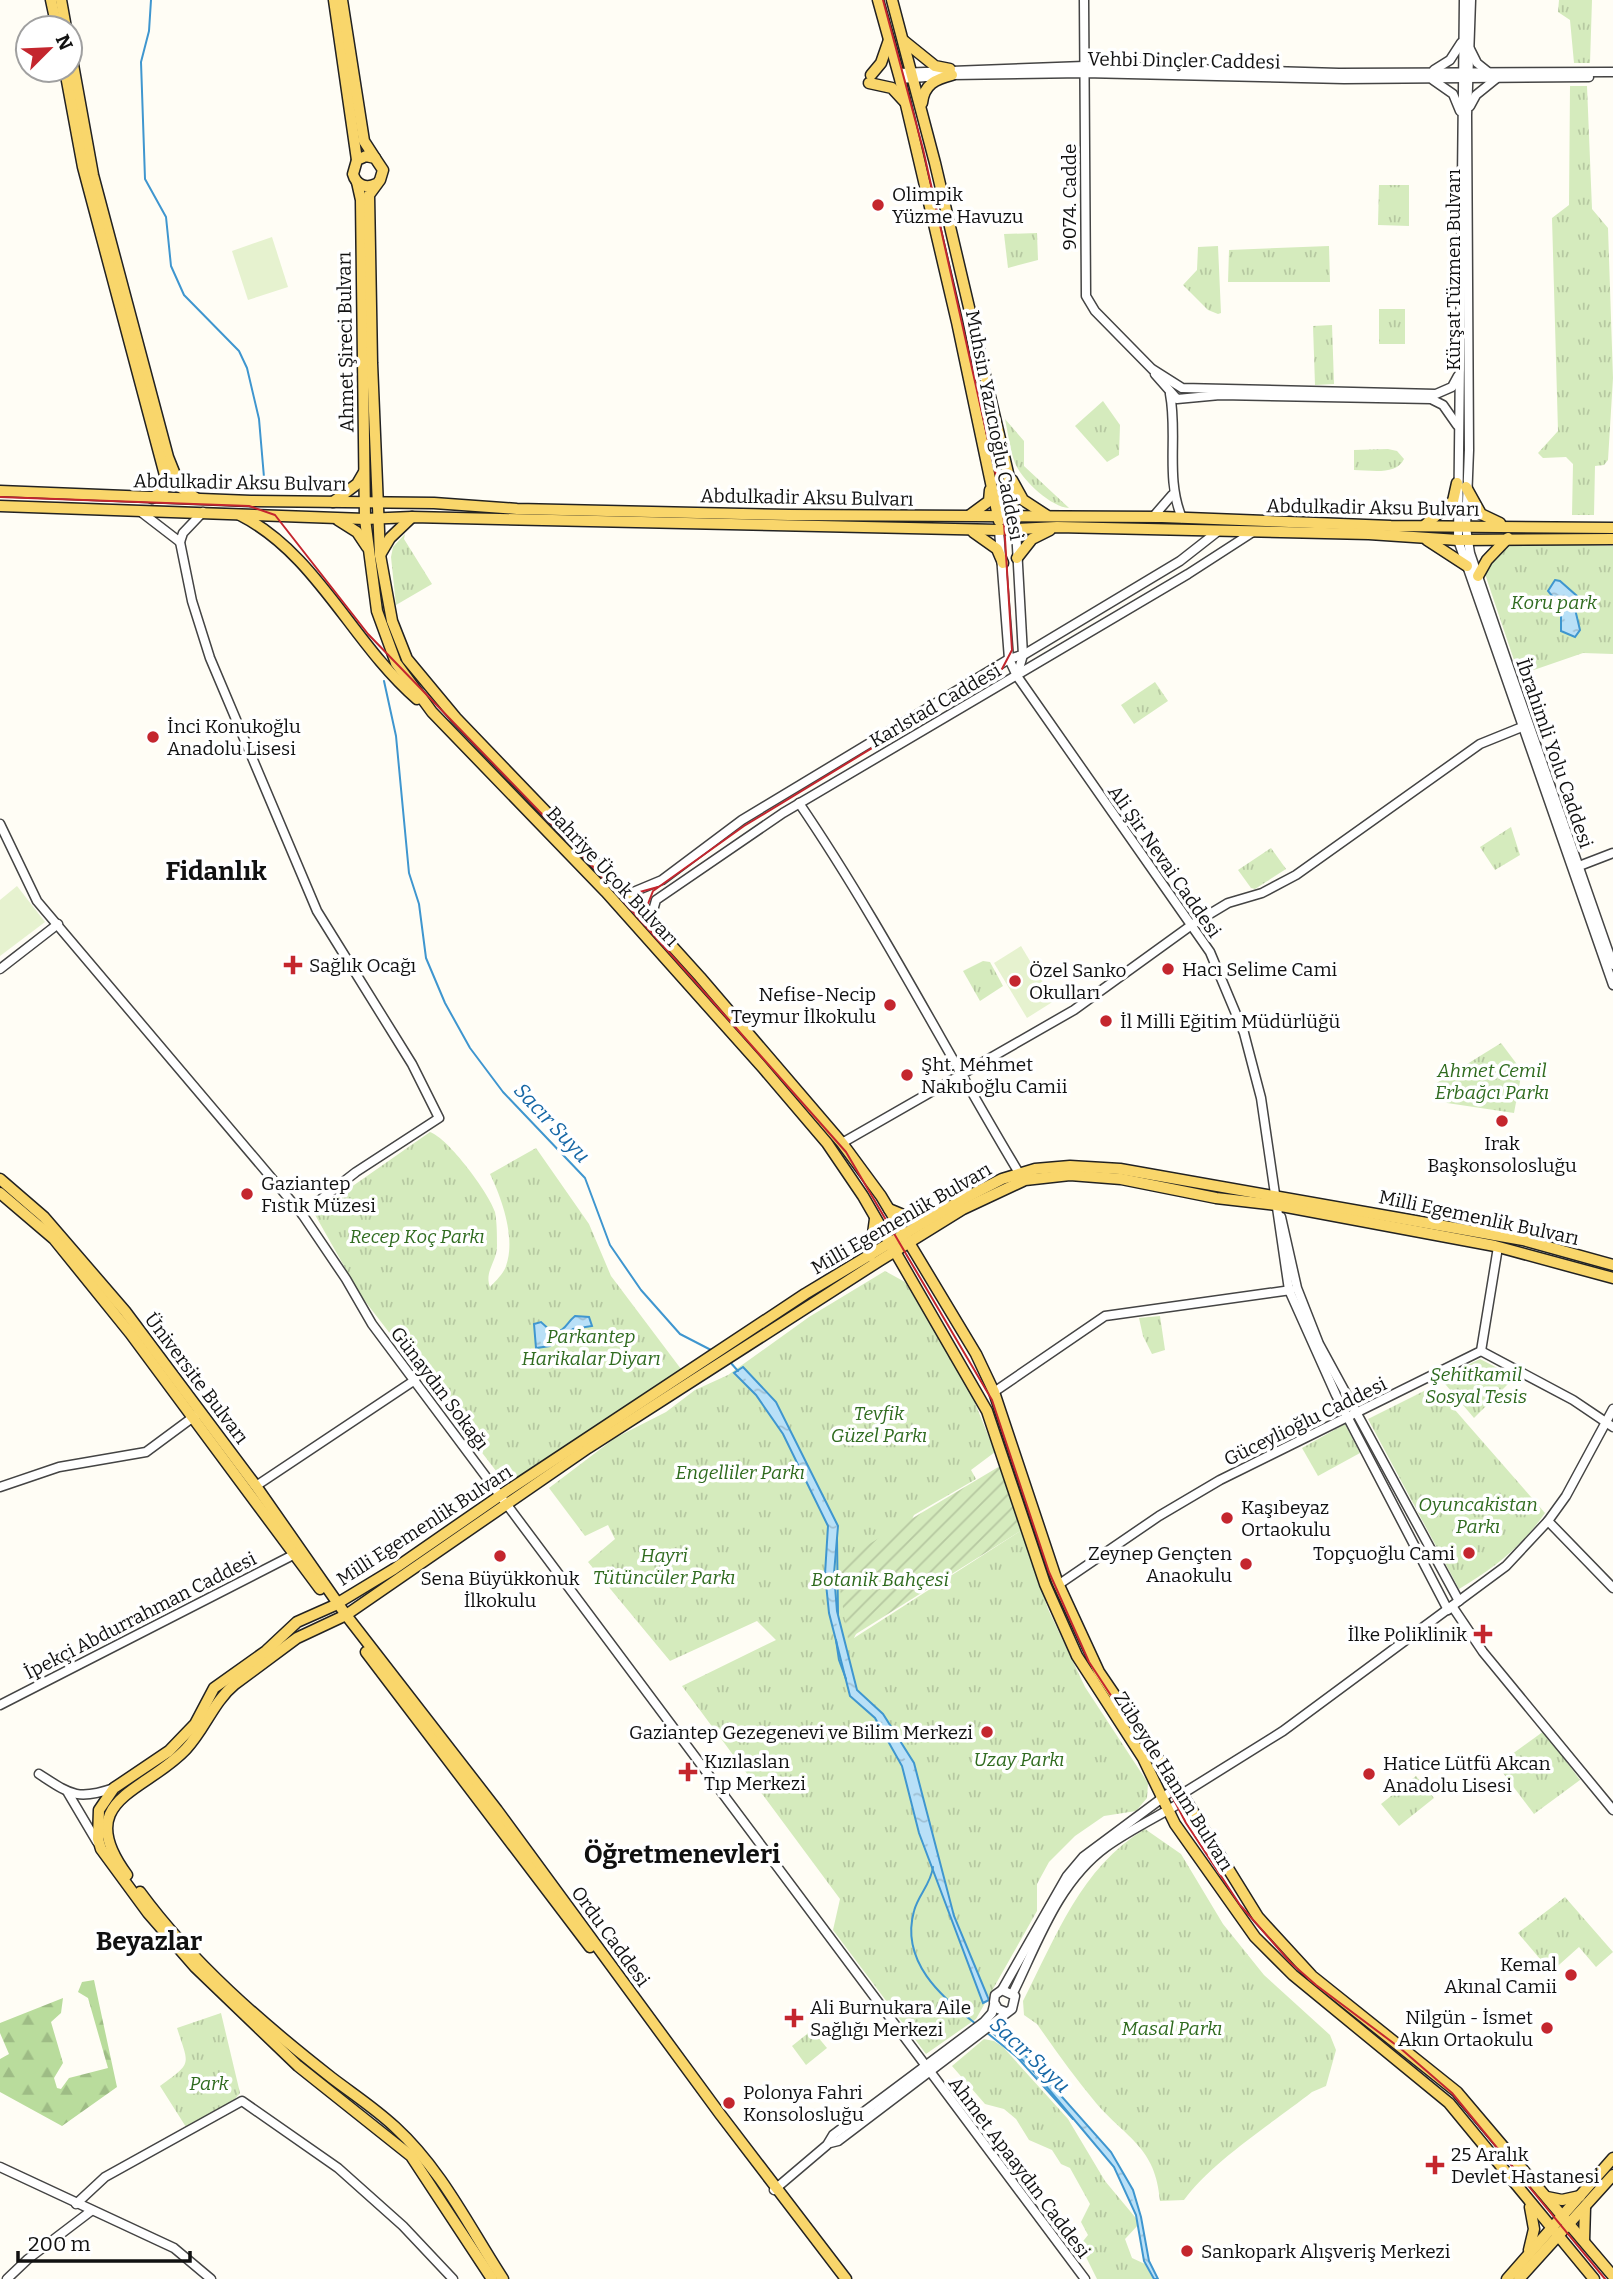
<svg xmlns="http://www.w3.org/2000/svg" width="1613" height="2279" viewBox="0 0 1613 2279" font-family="Bitter,serif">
  <defs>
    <pattern id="grass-tufts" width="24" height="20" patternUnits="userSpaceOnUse" patternTransform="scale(1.75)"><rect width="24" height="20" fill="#d5ebbd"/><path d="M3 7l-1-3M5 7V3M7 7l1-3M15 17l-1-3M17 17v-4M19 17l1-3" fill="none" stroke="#b6c8a1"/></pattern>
    <pattern id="forest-firs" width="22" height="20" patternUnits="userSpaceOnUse" patternTransform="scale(1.75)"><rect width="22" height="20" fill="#b9dc9c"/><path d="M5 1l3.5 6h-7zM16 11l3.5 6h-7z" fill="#9ebc85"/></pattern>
    <pattern id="garden-furrows" width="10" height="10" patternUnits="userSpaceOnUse" patternTransform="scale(1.75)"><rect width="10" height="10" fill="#d5ebbd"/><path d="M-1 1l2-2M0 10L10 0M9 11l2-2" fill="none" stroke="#b6c8a1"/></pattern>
    <pattern id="water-ripples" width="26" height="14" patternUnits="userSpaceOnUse" patternTransform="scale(1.75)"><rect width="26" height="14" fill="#b9e0f7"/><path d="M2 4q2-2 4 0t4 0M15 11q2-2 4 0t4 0" fill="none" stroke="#9ebfd3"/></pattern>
  </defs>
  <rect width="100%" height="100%" fill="#fffdf5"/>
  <g fill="url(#grass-tufts)">
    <polygon points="1559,0 1592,0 1590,63 1574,63 1570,20 1558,12"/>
    <polygon points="1570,86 1587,86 1592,209 1608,228 1613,378 1608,460 1604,465 1595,466 1594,515 1572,515 1573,464 1566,457 1543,458 1538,453 1558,431 1552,218 1569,205"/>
    <polygon points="1379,185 1409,185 1409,226 1378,225"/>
    <polygon points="1037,233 1038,260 1008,268 1004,234"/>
    <polygon points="1218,246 1221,313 1218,314 1208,310 1183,285 1197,270 1198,247"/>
    <polygon points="1329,246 1330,282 1228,282 1229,250"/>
    <rect x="1379" y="309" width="26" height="35"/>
    <polygon points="1332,325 1334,384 1315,385 1313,326"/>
    <polygon points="1103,401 1120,425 1119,455 1107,462 1075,426"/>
    <path d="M1005 419 1024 441V466L1069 508C1051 507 1022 480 1015 463 1010 450 1008 433 1005 419Z"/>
    <path d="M1388 449 1397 451 1404 459C1396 476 1370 470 1354 470V450Z"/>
    <polygon points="405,534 404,539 432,584 396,605 391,557 393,547"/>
    <polygon points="1509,543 1613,546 1613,654 1583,653 1525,673 1518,672 1484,571 1485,564"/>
    <polygon points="1155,682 1168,701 1134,724 1121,705"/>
    <polygon points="1511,827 1520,855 1495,870 1480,847"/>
    <polygon points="1271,848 1286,869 1255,889 1251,888 1238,870"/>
    <polygon points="983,961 990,962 1003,986 980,1001 963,971"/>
    <polygon points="1501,1043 1522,1071 1514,1113 1447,1103 1435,1084"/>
    <path d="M430 1132C448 1138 489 1193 495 1212 497 1222 497 1236 497 1246 497 1262 484 1271 490 1287 494 1283 504 1273 506 1266 516 1238 502 1199 490 1174L536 1148 589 1224 611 1276 681 1369 512 1481 500 1476 361 1296 314 1213Z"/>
    <polygon points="885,1271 905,1282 968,1386 995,1452 971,1470 976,1479 914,1515 854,1638 1022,1530 1048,1609 1085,1687 1148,1783 1147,1798 1136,1811 1104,1816 1075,1836 1049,1862 1037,1884 1037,1911 976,2019 926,2054 833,1930 840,1899 682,1686 776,1640 757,1621 670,1661 588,1562 615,1539 608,1525 585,1536 549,1488 615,1438 666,1412 695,1390 728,1375 809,1317"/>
    <polygon points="1160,1316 1165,1350 1152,1354 1143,1336 1139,1318"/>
    <polygon points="1480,1359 1515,1377 1474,1418 1440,1378"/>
    <path d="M1434 1386 1545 1513C1522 1546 1495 1568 1459 1589L1368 1419Z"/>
    <polygon points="1345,1424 1360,1453 1318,1476 1302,1448"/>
    <polygon points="1544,1731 1580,1780 1534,1814 1497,1765"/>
    <polygon points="1416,1776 1434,1798 1399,1826 1381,1804"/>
    <path d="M1145 1829 1181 1854 1223 1924 1264 1975 1330 2035 1336 2050 1326 2086 1312 2092C1274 2122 1211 2162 1184 2200L1160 2201C1156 2147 1126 2138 1096 2103 1075 2078 1056 2051 1037 2024L1024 2015 1023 2001C1056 1937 1081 1867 1145 1829Z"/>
    <polygon points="1565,1897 1613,1952 1596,1967 1579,1947 1551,1972 1518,1933"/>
    <path d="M221 2013 240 2093 234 2100 186 2127 160 2086C193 2062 189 2066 177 2028Z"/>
    <polygon points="812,2030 827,2048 806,2065 792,2046"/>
    <polygon points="984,2039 994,2041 1003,2047 1068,2119 1105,2181 1140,2223 1125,2239 1132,2258 1145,2264 1153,2279 1097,2279 1080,2245 1088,2235 1081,2222 1090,2204 1070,2168 1061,2164 1052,2150 1029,2140 1016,2119 1004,2109 985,2104 952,2066"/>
  </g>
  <polygon fill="url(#forest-firs)" points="94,1980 117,2087 62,2126 0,2092 0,2059 9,2054 0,2033 0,2023 63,1998 61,2013 51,2022 63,2063 54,2078 57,2088 61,2089 69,2078 108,2068 88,1998 78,1992 82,1982"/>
  <polygon fill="url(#garden-furrows)" points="1000,1466 1022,1530 848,1639 837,1570 849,1556"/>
  <g fill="#e6f2cf">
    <polygon points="272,237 288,287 248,300 232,251"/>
    <polygon points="17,886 45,922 0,956 0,900"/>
    <polygon points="1021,946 1054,1001 1027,1018 994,963"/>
  </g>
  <g fill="url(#water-ripples)" stroke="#3f96cf" stroke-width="2">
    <polygon points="1555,580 1560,581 1577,596 1575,609 1580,630 1575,637 1561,631 1561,607 1548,591"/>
    <path d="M575 1316 589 1317 592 1326 573 1329 550 1346 536 1348 534 1324 541 1322 552 1332C567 1331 565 1324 575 1316Z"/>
    <polygon points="743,1367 776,1402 838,1526 834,1574 837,1611 857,1690 883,1714 914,1763 954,1916 989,2000 983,2003 919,1833 902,1766 875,1718 850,1696 829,1613 825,1574 828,1526 783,1434 756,1395 734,1373"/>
    <polygon points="1000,2027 1111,2152 1133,2190 1141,2217 1149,2261 1158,2279 1154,2279 1144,2261 1136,2215 1114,2167 1030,2067 994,2034"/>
  </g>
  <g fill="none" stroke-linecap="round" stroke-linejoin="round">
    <g stroke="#3f96cf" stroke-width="2">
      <polyline points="151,0 149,31 141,62 145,179 166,217 171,266 184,295 239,351 247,368 259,419 265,489"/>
      <polyline points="384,681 396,736 409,873 419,904 426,958 445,1003 470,1048 503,1092 585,1178 610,1245 641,1290 680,1334 711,1350"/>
      <polyline points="730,1362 738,1371"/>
      <polyline points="837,1539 838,1614"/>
      <polyline points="836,1640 839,1660 846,1679"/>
      <path d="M933 1867C931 1884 918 1895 914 1911 900 1961 941 1997 976 2024"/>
      <polyline points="986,2032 1017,2057 1073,2119"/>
    </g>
    <g stroke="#444" stroke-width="11">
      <g id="minor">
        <polyline points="1084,0 1086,296 1095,311 1152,369 1182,388 1436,394 1452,387 1458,376"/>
        <polyline points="1464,0 1458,540 1613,985"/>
        <polyline points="1471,0 1467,115 1469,450 1466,528 1470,553 1510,670 1613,965"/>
        <polyline points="1470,49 1477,63 1487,71"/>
        <polyline points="1434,70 1450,60 1461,43"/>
        <polyline points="898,73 1084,66 1339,73 1613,72"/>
        <polyline points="900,79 952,75 1084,73 1344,79 1589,77"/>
        <polyline points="1433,80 1453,94 1460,111"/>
        <polyline points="1470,106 1476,95 1497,78"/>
        <polyline points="1155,374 1177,399 1220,395 1431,399 1443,405 1457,425"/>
        <path d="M1170 394C1178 435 1165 478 1182 518"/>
        <polyline points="141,512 180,542"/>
        <polyline points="203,512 183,533 180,542 192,601 210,658 317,911 412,1064 439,1118 356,1172 302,1214"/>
        <polyline points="1153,517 1172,495"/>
        <polyline points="1016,529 1023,655 1017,676"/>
        <polyline points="999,530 1009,659 1017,676 1210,952 1244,1033 1261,1098 1289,1290 1336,1395 1448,1610"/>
        <path d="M799 803C880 922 945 1050 1019 1173"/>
        <polyline points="0,824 37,901 302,1214 346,1279 372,1324 1085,2279"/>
        <polyline points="1574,868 1613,853"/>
        <polyline points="626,895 662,880 742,820 1009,659 1025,654 1180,561 1217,532"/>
        <polyline points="650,921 656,900 783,813 1188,574 1253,532"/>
        <polyline points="0,969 58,924"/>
        <polyline points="842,1143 1074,1010 1193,924 1228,903 1262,893 1296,875 1480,744 1522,727"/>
        <polyline points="1281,1217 1297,1288 1319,1344 1459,1601"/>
        <polyline points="1481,1351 1573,1400 1613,1427"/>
        <polyline points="994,1392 1105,1316 1291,1290"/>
        <polyline points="256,1486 415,1380"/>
        <polyline points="0,1487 59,1467 146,1452 196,1415"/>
        <polyline points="1548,1521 1613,1588"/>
        <polyline points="1058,1585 1159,1516 1220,1480 1481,1351 1498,1247"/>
        <polyline points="1452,1606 1483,1652 1613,1810"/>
        <polyline points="0,1705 295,1554"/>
        <path d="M39 1774C70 1794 77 1801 114 1788"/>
        <polyline points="68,1793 97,1842"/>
        <polyline points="1182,1794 1283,1731 1506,1566 1548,1521 1566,1496 1613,1409"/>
        <polyline points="1002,1990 1067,1876 1083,1857 1177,1787"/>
        <path d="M1013 1993C1038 1942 1058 1882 1106 1847 1131 1829 1159 1816 1185 1800"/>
        <polyline points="830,2143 838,2141 1012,2009 1015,1996 1002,1990 995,1995 994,2002 998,2009 1006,2012"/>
        <polyline points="0,2167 174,2248 211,2279"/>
        <polyline points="774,2190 827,2145 833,2135 984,2022 992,2013 994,2005"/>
        <polyline points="76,2204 105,2177 242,2101 338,2168 403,2226 453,2279"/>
        <polyline points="7,2279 28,2259 91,2211"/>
      </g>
    </g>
    <g stroke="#222" stroke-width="13">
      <g id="major">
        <polyline points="51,0 57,28"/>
        <polyline points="61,0 66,28"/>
        <polyline points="334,0 357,160"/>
        <polyline points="342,0 364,141 375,158"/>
        <polyline points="878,0 900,79 957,322 999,521"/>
        <polyline points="892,0 935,163 1008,473 1015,522"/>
        <polyline points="904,41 935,66 950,69"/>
        <polyline points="70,48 93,175 168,457 180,487 196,498"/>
        <polyline points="65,70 83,167 166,479 163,491 152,498"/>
        <polyline points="871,75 881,63 889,40"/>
        <polyline points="869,83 892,88 904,101"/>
        <path d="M922 103C924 84 936 79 952 75"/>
        <polyline points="357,182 361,200 365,519 377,611 396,663 432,712 606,892 763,1068 827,1143 863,1196 987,1411 1045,1584 1077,1656 1143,1758 1175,1824 1255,1937 1293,1975 1449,2103 1594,2279"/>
        <path d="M376 184C366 189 356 185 353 174L357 160 366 156 375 158 383 170 380 180 369 195 372 363 380 555 392 621 407 659 456 718 626 895 700 977 842 1143 881 1196 976 1354 994 1392 1057 1581 1099 1672 1182 1794 1258 1917 1312 1976 1457 2092 1613 2276"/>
        <polyline points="1012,480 1023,500 1046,515"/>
        <polyline points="1466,487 1481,514 1500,523"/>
        <polyline points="0,491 251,501 434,503 517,509 789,515 1162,517 1391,526 1613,528"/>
        <polyline points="333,502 357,484 364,472"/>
        <polyline points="0,506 365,519 412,517 999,530 1057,527 1369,534 1458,540 1613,539"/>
        <path d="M240 515C317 554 352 643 417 699"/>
        <polyline points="970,515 989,501 990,490"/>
        <polyline points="338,520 357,532 367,547"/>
        <polyline points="1425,525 1453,501 1457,483"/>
        <polyline points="973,532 997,549 1003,563"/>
        <polyline points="1427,540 1467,566"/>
        <polyline points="380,555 390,538 412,517"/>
        <polyline points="1017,558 1032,539 1050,530"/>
        <polyline points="1478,576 1487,560 1508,538"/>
        <polyline points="0,1179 44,1217 125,1311 256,1486 346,1615 497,1810 720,2114 846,2279"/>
        <polyline points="0,1193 54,1239 130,1333 320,1589"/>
        <polyline points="889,1209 923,1223"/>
        <polyline points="870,1256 875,1219"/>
        <polyline points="366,1652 590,1947"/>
        <path d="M127 1875C71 1799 146 1792 186 1749 205 1729 213 1702 235 1684L297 1638 346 1615 588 1448 879 1261 963 1209 1025 1180 1070 1175 1121 1179 1216 1198 1276 1205 1495 1246 1613 1278"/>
        <path d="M140 1892C192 1963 263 2024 332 2078 353 2094 376 2109 395 2127 442 2170 469 2227 503 2279"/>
        <polyline points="1547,2197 1562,2200 1580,2196"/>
        <polyline points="1584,2241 1585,2207"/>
        <polyline points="1529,2250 1534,2229 1530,2207"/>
        <polyline points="492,2279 411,2156 298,2066 195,1967 148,1913 101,1849 98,1839 99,1810 114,1788 169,1751 195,1724 214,1688 266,1651 297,1622 333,1606 394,1569 501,1495 805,1294 961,1200 1002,1179 1035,1169 1070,1166 1120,1169 1523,1240 1613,1265"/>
        <polyline points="1507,2279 1613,2158"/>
        <polyline points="1519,2279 1613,2175"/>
      </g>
    </g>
    <use href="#minor" stroke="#fff" stroke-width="8"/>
    <use href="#major" stroke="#f9d66b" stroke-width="10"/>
    <g stroke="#c4262e" stroke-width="2">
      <polyline points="0,497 249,506 275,515 368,634 596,870 846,1152 992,1400 1049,1572 1089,1662 1152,1758 1186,1823 1240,1905 1291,1963 1316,1985 1400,2048 1452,2093 1605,2279"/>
      <polyline points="612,882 636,893 658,887"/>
      <polyline points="650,926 646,909 653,891 744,826 1002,669 1012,650 1003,507 923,149 883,0"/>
    </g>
  </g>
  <g fill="#c4262e" stroke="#fff" stroke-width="2.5">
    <circle cx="878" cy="205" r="7"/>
    <circle cx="153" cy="737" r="7"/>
    <path d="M289.5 954.5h7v7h7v7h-7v7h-7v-7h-7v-7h7z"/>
    <circle cx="1168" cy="969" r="7"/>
    <circle cx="1015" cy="981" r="7"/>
    <circle cx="890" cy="1005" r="7"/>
    <circle cx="1106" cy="1021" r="7"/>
    <circle cx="907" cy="1075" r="7"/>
    <circle cx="1502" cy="1121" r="7"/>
    <circle cx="247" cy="1194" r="7"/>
    <circle cx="1227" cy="1518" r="7"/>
    <circle cx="1469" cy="1553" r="7"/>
    <circle cx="500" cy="1556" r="7"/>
    <circle cx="1246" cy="1564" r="7"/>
    <path d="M1479.5 1623.5h7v7h7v7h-7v7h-7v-7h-7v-7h7z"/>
    <circle cx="987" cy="1732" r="7"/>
    <path d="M684.5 1761.5h7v7h7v7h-7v7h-7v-7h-7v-7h7z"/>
    <circle cx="1369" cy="1774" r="7"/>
    <circle cx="1571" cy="1975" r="7"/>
    <path d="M790.5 2007.5h7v7h7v7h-7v7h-7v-7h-7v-7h7z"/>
    <circle cx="1547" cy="2028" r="7"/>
    <circle cx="729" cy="2103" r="7"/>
    <path d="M1431.5 2154.5h7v7h7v7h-7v7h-7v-7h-7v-7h7z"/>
    <circle cx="1187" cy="2251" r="7"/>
  </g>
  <g text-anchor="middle" stroke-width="7" stroke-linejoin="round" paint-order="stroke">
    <g font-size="19" fill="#111" stroke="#fff">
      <text transform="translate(1184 60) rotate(1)" y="7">Vehbi Dinçler Caddesi</text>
      <text transform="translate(1069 197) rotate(-90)" y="7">9074. Cadde</text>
      <text transform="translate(1453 270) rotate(-90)" y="7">Kürşat Tüzmen Bulvarı</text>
      <text transform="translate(345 342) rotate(-91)" y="7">Ahmet Şireci Bulvarı</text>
      <text transform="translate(995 425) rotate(79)" y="7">Muhsin Yazıcıoğlu Caddesi</text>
      <text transform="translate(240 482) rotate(1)" y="7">Abdulkadir Aksu Bulvarı</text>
      <text transform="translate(807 497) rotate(1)" y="7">Abdulkadir Aksu Bulvarı</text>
      <text transform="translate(1373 507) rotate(1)" y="7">Abdulkadir Aksu Bulvarı</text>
      <text transform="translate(935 705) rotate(-30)" y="7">Karlstad Caddesi</text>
      <text transform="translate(1555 753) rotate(71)" y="7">İbrahimli Yolu Caddesi</text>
      <text transform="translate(1165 861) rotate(55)" y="7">Ali Şir Nevai Caddesi</text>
      <text transform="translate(613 876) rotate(47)" y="7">Bahriye Üçok Bulvarı</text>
      <text transform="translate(1479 1217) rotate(12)" y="7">Milli Egemenlik Bulvarı</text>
      <text transform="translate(901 1218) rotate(-30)" y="7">Milli Egemenlik Bulvarı</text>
      <text transform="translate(197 1378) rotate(53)" y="7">Üniversite Bulvarı</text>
      <text transform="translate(440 1388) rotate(53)" y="7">Günaydın Sokağı</text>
      <text transform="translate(1305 1421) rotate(-26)" y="7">Güceylioğlu Caddesi</text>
      <text transform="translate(424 1525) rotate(-33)" y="7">Milli Egemenlik Bulvarı</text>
      <text transform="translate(140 1615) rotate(-27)" y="7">İpekçi Abdurrahman Caddesi</text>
      <text transform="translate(1174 1781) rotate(58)" y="7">Zübeyde Hanım Bulvarı</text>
      <text transform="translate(611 1936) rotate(54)" y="7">Ordu Caddesi</text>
      <text transform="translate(1020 2167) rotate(53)" y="7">Ahmet Apaaydın Caddesi</text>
    </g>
    <g font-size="19" fill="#111" stroke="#fff" text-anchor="start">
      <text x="892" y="201">Olimpik<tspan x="892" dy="22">Yüzme Havuzu</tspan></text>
      <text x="167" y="733">İnci Konukoğlu<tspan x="167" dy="22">Anadolu Lisesi</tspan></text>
      <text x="309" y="972">Sağlık Ocağı</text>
      <text x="1182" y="976">Hacı Selime Cami</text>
      <text x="1029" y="977">Özel Sanko<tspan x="1029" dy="22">Okulları</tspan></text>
      <text x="876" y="1001" text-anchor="end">Nefise-Necip<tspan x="876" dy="22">Teymur İlkokulu</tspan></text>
      <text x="1120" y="1028">İl Milli Eğitim Müdürlüğü</text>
      <text x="921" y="1071">Şht. Mehmet<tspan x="921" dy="22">Nakıboğlu Camii</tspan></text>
      <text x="1502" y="1150" text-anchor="middle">Irak<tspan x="1502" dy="22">Başkonsolosluğu</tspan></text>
      <text x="261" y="1190">Gaziantep<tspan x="261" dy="22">Fıstık Müzesi</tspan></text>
      <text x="1241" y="1514">Kaşıbeyaz<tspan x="1241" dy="22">Ortaokulu</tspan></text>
      <text x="1232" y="1560" text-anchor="end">Zeynep Gençten<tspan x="1232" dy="22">Anaokulu</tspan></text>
      <text x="1455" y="1560" text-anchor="end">Topçuoğlu Cami</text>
      <text x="500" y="1585" text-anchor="middle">Sena Büyükkonuk<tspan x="500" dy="22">İlkokulu</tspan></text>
      <text x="1467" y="1641" text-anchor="end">İlke Poliklinik</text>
      <text x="973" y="1739" text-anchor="end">Gaziantep Gezegenevi ve Bilim Merkezi</text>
      <text x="704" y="1768">Kızılaslan<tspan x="704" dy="22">Tıp Merkezi</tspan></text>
      <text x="1383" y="1770">Hatice Lütfü Akcan<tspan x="1383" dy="22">Anadolu Lisesi</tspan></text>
      <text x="1557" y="1971" text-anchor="end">Kemal<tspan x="1557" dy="22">Akınal Camii</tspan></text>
      <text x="810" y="2014">Ali Burnukara Aile<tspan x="810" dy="22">Sağlığı Merkezi</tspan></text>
      <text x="1533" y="2024" text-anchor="end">Nilgün - İsmet<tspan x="1533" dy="22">Akın Ortaokulu</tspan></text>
      <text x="743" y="2099">Polonya Fahri<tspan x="743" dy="22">Konsolosluğu</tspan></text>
      <text x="1451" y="2161">25 Aralık<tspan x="1451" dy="22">Devlet Hastanesi</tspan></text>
      <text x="1201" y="2258">Sankopark Alışveriş Merkezi</text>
    </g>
    <g font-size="19" font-style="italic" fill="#2f6b1f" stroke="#fff">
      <text x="1554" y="609">Koru park</text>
      <text x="1492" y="1077">Ahmet Cemil<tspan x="1492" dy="22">Erbağcı Parkı</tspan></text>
      <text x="417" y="1243">Recep Koç Parkı</text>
      <text x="591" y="1343">Parkantep<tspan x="591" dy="22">Harikalar Diyarı</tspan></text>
      <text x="1476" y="1381">Şehitkamil<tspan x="1476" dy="22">Sosyal Tesis</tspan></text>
      <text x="879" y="1420">Tevfik<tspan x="879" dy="22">Güzel Parkı</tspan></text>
      <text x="740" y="1479">Engelliler Parkı</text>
      <text x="1478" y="1511">Oyuncakistan<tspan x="1478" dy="22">Parkı</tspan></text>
      <text x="664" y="1562">Hayri<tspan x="664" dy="22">Tütüncüler Parkı</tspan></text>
      <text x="880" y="1586">Botanik Bahçesi</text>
      <text x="1019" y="1766">Uzay Parkı</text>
      <text x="1172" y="2035">Masal Parkı</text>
      <text x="209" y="2090">Park</text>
    </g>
    <g font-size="21" font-style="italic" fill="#1768a6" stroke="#fff">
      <text transform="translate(552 1123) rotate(47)" y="7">Sacır Suyu</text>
      <text transform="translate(1030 2055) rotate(43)" y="7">Sacır Suyu</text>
    </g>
    <g font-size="26" font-weight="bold" fill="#111" stroke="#fff">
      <text x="216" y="880">Fidanlık</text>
      <text x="682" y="1863">Öğretmenevleri</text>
      <text x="149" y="1950">Beyazlar</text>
    </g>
  </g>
  <g transform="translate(49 49) rotate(66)"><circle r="33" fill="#ffffff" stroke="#a0a0a0" stroke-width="2"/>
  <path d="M0-5L12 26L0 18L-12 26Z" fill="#c4262e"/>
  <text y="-10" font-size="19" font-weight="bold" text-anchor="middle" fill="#111111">N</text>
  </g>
  <path d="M18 2251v10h172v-10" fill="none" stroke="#111111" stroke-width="3.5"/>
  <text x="28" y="2251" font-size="21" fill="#111111" stroke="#ffffff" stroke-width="5" paint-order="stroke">200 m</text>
</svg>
